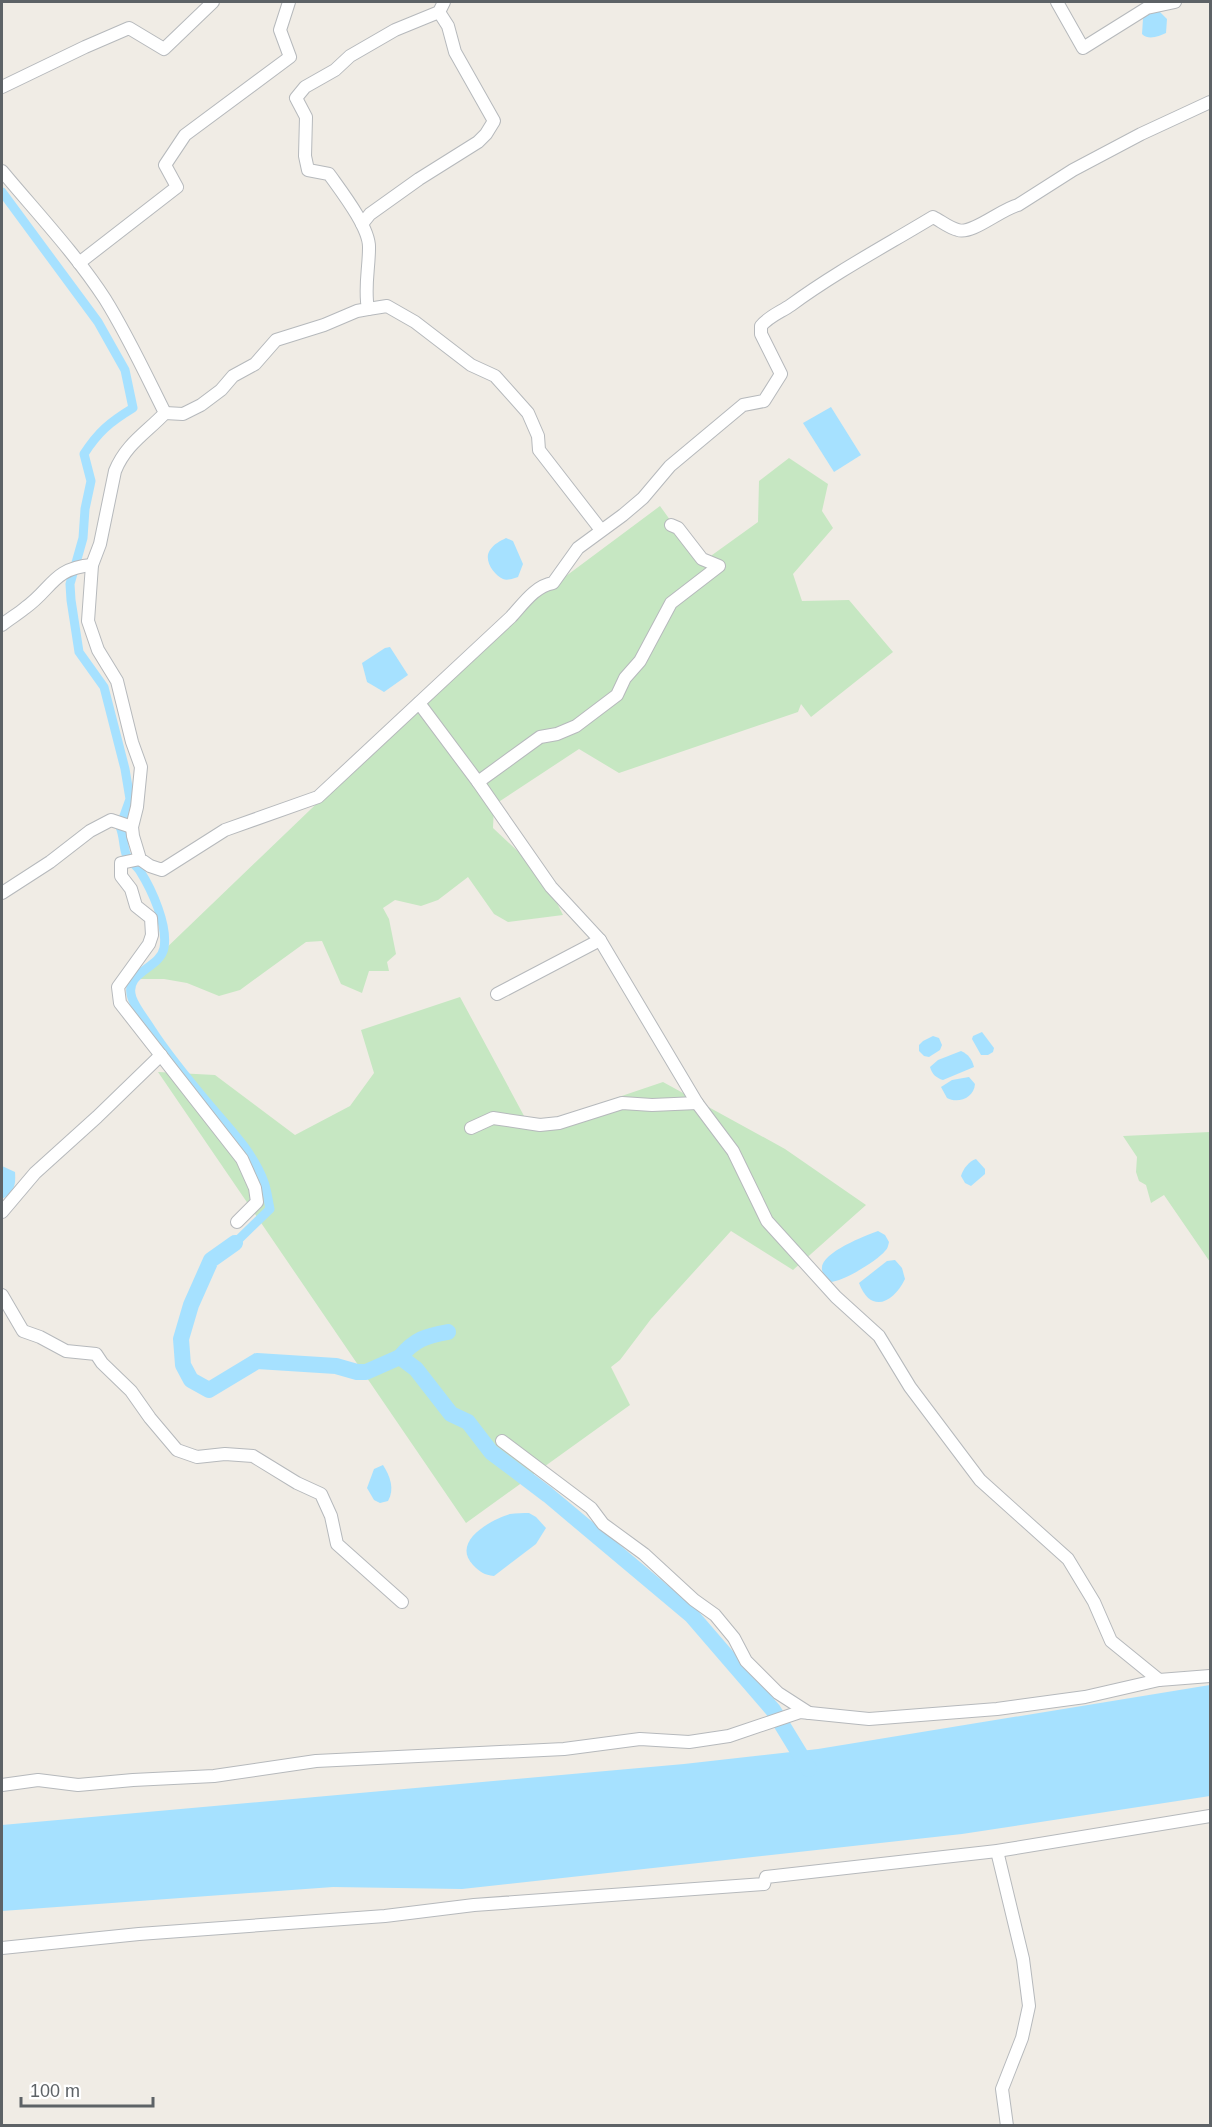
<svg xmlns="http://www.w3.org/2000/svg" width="1212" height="2127" viewBox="0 0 1212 2127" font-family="Helvetica,sans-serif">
  <rect width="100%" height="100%" fill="#f0ece5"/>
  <g fill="#c6e7c2">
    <polygon points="789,458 828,484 822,511 833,528 793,574 802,601 849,600 893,652 811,717 801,704 798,712 619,773 579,749 494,805 493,828 543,875 563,915 508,922 494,914 468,877 438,900 421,906 395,900 383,908 389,919 396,954 387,962 389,971 369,971 362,993 341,984 322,941 306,942 240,990 219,996 187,983 164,979 134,979 511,617 660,506 701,563 758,522 759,481"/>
    <polygon points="460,997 530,1127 663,1082 785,1149 866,1205 793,1270 731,1231 651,1319 620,1360 611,1367 630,1405 466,1523 158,1072 215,1075 295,1135 350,1106 374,1073 361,1030"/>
    <polygon points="1210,1132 1210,1262 1164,1195 1151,1203 1146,1185 1139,1181 1136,1172 1137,1157 1123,1136"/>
  </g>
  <g fill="#a6e1ff">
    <path d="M1158 10 1167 19 1166 33C1159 36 1149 41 1142 34L1143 19 1146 13Z"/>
    <polygon points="831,407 861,455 834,472 803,423"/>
    <path d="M506 538 513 541 523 564 518 577C514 578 508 581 503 579 494 575 483 560 490 550 494 544 500 541 506 538Z"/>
    <polygon points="390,647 408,675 384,692 367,682 362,663 385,648"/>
    <polygon points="982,1032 994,1048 993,1052 988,1055 981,1055 972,1039 973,1036"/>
    <polygon points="933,1036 939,1038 942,1045 940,1050 929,1057 924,1056 919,1051 919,1045 923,1041"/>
    <path d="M961 1051C968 1054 972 1059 974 1067L943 1080C936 1078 932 1074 930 1067L938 1060Z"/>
    <path d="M969 1077 975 1084C974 1098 958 1104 947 1098L941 1087 952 1080Z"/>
    <path d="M976 1159 985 1169V1174L971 1186 965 1183 961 1176C963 1169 969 1161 976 1159Z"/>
    <path d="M2 1166 15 1172C16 1186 14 1192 2 1199Z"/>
    <path d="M878 1231 885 1235 889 1242C888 1246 888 1248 885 1251 877 1261 841 1283 829 1282 827 1279 823 1274 822 1270 819 1253 865 1236 878 1231Z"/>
    <path d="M895 1260 902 1268 905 1279C894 1302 871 1315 859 1283L887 1261Z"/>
    <path d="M383 1465C390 1476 395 1489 388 1501L380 1503 374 1500 367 1488 374 1469Z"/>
    <path d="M529 1513 536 1517 546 1528 536 1544 494 1576C484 1575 480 1572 473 1565 451 1542 490 1520 510 1514 516 1513 523 1513 529 1513Z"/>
    <polygon points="1210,1685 1210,1796 962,1834 462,1889 333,1887 2,1911 2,1825 684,1764 818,1749"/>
  </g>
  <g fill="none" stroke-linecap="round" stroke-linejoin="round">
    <path stroke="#a6e1ff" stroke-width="9" d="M2 192 98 322 125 370 133 408C110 422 98 432 84 454L91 481 85 509 83 538 70 584 71 600 79 652 104 687 125 769 130 799 120 827C124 836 123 845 126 854 128 860 136 865 140 871 152 890 168 925 164 948 160 969 123 972 132 998 136 1009 145 1019 151 1029 169 1057 191 1083 212 1108 232 1131 253 1153 264 1182 267 1190 268 1200 270 1209L235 1243"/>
    <g stroke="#a6e1ff" stroke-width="16">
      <polyline points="235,1243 211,1260 191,1305 181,1339 183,1365 191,1380 209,1390 257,1361 336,1366 357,1372 366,1372 400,1357 416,1369 451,1414 468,1422 491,1452 548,1495 692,1616 773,1710 809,1769"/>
      <path d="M400 1357C415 1339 426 1336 448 1332"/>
    </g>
    <g stroke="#b6b9bc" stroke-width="14">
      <g id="minor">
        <polyline points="1057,2 1083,48 1147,8 1175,2"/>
        <polyline points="2,87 85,47 129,28 164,49 213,2"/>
        <path d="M2 171C37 213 75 253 105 299 128 336 146 375 165 413 146 433 126 444 115 471L100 544 92 565 88 621 98 650 117 681 132 742 141 767 137 807 132 827 133 836 140 859 150 866 162 870 225 830 318 797 511 617C523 604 535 586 553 583L578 548 623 515 643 498 670 466 743 405 764 401 781 374 761 334V326C769 316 781 312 791 305 836 272 885 246 933 217 941 221 949 228 958 230 972 235 1001 209 1018 205L1073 170 1141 134 1210 102"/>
        <polyline points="362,224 370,214 419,179 478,142 486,134 494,121 455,52 448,26 439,12"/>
        <polyline points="79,263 177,187 165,165 185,135 290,57 280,30 289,2"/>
        <polyline points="368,309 387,306 415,322 471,365 495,376 528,413 538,436 539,450 601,530"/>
        <path d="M165 413 183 414 201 405 221 390 233 376 255 364 276 340 324 325 357 311 368 309C364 288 369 269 369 248 370 228 341 191 329 174L308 170 305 156 306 117 296 98 305 87 335 70 350 56 395 30 439 12 444 2"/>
        <path d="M2 625C9 619 18 614 25 608 52 589 53 568 92 565"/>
        <polyline points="419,703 478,782 551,887 600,940 697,1103 733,1151 767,1221 836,1297 879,1336 910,1387 980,1480 1068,1559 1094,1602 1111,1641 1159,1680"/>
        <polyline points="478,782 540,737 557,734 576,726 617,695 625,678 640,661 671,603 719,566 702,559 678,528 671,525"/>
        <polyline points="140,859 121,863 121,876 131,889 136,906 151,918 152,935 149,944 118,987 120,1003 242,1159 255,1188 257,1202 237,1222"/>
        <polyline points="2,893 50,862 90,831 111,820 132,827"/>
        <polyline points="497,994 600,940"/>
        <polyline points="471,1128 493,1118 540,1125 559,1123 622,1103 652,1105 697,1103"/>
        <polyline points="2,1212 35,1173 97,1117 161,1055"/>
        <polyline points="2,1295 23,1331 40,1337 66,1351 96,1354 102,1363 131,1391 150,1418 177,1450 197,1457 225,1454 253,1456 297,1483 321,1494 331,1516 337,1544 402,1602"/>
        <polyline points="502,1441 591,1508 603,1524 644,1554 694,1600 715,1615 734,1638 746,1661 778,1693 809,1713"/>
        <polyline points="2,1785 38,1780 78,1785 133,1780 214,1776 316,1761 564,1749 640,1739 689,1742 729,1736 800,1712 869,1719 997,1709 1085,1697 1159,1680 1210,1676"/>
        <polyline points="997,1851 1023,1959 1029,2006 1022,2038 1002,2089 1007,2126"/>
        <polyline points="2,1948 139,1934 385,1916 474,1905 764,1884 766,1877 997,1851 1210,1816"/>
      </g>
    </g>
    <use href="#minor" stroke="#fff" stroke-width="12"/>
  </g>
  <rect width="1212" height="2127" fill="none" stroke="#5d6266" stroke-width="6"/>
  <path d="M21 2097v9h132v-9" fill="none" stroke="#5d6266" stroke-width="3"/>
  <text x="30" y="2097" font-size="18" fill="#5d6266" stroke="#ffffff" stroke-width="4.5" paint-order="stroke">100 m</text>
</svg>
